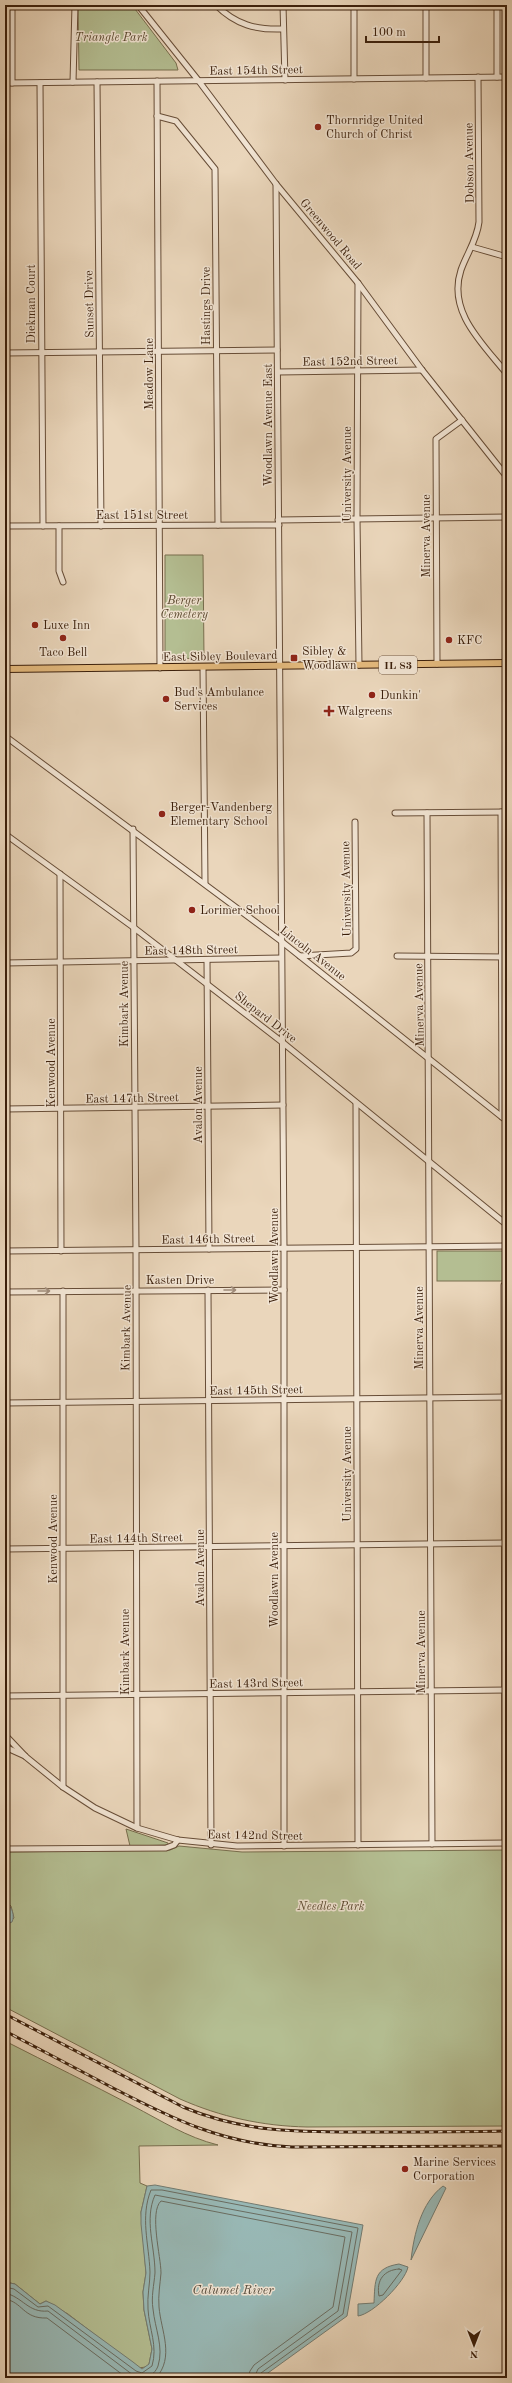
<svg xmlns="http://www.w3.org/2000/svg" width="512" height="2383" viewBox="0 0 512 2383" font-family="'Old Standard TT',serif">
  <rect width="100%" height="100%" fill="#ead6bb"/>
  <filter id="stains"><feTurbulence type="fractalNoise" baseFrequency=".005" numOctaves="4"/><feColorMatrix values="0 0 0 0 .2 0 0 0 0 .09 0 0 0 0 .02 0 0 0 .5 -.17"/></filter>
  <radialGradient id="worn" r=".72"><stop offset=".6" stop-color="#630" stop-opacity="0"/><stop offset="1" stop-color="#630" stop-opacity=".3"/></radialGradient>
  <g fill="#b4be92" stroke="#786e4e">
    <polygon points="78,5 132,5 176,63 178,70 79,70"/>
    <polygon points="165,555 203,555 204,658 165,659"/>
    <rect x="437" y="1251" width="70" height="30"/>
    <polygon points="126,1829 168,1843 168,1845 130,1846"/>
    <path d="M179 1846 242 1852 507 1850V2126L307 2127C262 2126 221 2117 180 2099L5 2007V1925L14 1918 11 1906 7 1903 5 1852 170 1850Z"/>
    <path d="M5 2041C48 2063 91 2084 133 2106 162 2121 186 2137 218 2145L139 2146 140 2183 147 2186 141 2212 146 2273 143 2292 144 2310 152 2349 149 2364 146 2367 138 2368 68 2314 46 2301 40 2304 15 2284 5 2282Z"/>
  </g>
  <g fill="#98b8b5" stroke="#737b71">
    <path d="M5 1891 7 1903C12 1907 15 1916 12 1922L5 1925Z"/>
    <polygon points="155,2185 363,2225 347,2316 261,2378 5,2378 5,2282 15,2284 40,2304 46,2301 55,2305 133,2362 142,2369 149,2364 152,2349 144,2310 143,2292 146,2273 141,2224 141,2212 147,2186"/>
    <path d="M443 2186 446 2188 411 2260C414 2234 421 2203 443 2186Z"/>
    <path d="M399 2264 408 2267C405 2282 373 2314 358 2316V2304L374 2303C375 2280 374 2268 399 2264Z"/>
  </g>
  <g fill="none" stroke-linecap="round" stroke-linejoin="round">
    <g stroke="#6a6c60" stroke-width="1">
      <path d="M399 2269 402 2270 383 2295 379 2296C376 2280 384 2270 399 2269Z"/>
      <path d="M5 2287 14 2289 38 2307 48 2306 136 2371 142 2373 152 2366C158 2346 149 2329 148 2309 147 2296 150 2284 150 2272 149 2244 140 2217 151 2190H162L358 2228 343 2314 261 2373 259 2378"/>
      <path d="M5 2293C23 2297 28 2313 48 2311L133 2375C142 2380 154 2377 158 2366 164 2347 155 2329 153 2309 151 2297 154 2285 155 2273 155 2246 144 2220 155 2195L352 2232 338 2311 258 2369 254 2378"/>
      <path d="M5 2299C23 2302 23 2319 47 2318L127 2378"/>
      <path d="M156 2378C175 2357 161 2331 159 2307 158 2295 160 2285 161 2273 161 2257 149 2212 161 2201L345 2237 333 2307 254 2365 250 2371 248 2378"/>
    </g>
    <g stroke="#674d37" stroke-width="7">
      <g id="minor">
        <polyline points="138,5 198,80 276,184 358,283 422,370 507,477"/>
        <path d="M216 5C236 25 256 30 283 29"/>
        <polyline points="283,5 285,80"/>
        <polyline points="426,5 426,78"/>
        <polyline points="497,5 497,77"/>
        <path d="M478 77 479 222C477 240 467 253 461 270 447 312 483 344 507 374"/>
        <polyline points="354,79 354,5"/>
        <polyline points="157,81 160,668"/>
        <polyline points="73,82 75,5"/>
        <polyline points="97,82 101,526"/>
        <polyline points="5,83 507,77"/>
        <polyline points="12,83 12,5"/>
        <polyline points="40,83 43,526"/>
        <polyline points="157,116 176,121 215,169 218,525"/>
        <polyline points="276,184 284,1249 284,1846"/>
        <polyline points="472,247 507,257"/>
        <polyline points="358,283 357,519 359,665"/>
        <polyline points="5,353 277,350"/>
        <polyline points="278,372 422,370"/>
        <polyline points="278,520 507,517"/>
        <polyline points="5,526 279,525"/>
        <polyline points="59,526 59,571 63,582"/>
        <polyline points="437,664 436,439 462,420"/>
        <polyline points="203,667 205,883"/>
        <polyline points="5,736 281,941 507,1121"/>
        <polyline points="501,812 502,1117"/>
        <polyline points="395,813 507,812"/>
        <polyline points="427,813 432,1844"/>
        <polyline points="133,829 136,1250 137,1828"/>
        <polyline points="5,834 133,927 282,1042 507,1225"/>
        <polyline points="60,874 61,1251"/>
        <polyline points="300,956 351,953 356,949 355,822"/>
        <polyline points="397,956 507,957"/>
        <polyline points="207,960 209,1249"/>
        <polyline points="5,963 281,958"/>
        <polyline points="356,1103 358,1845"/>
        <polyline points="5,1109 283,1105"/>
        <polyline points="5,1251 507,1246"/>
        <polyline points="504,1285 505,1843"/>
        <polyline points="208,1290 211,1845"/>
        <polyline points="63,1291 63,1787"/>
        <polyline points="5,1292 284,1290"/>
        <polyline points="5,1403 506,1397"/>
        <polyline points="5,1549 506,1543"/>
        <polyline points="5,1696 507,1690"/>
        <polyline points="5,1735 26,1757 63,1787 95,1808 137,1828 178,1840 237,1846 507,1843"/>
        <polyline points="5,1747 25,1756"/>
        <polyline points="5,1849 166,1848 174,1845 178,1840"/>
      </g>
    </g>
    <g stroke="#3b1f0b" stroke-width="8">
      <polyline id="major" points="5,669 507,663"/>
    </g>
    <use href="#minor" stroke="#f1e4d3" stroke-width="5"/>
    <use href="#major" stroke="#e5bb7e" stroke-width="6"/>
    <g stroke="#3b1f0b" stroke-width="3">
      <g id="rail">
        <path d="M5 2014 183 2107C247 2134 305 2132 373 2132 418 2132 462 2132 507 2131"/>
        <path d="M5 2031C41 2050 77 2069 113 2088 173 2119 223 2144 292 2147L507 2146"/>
      </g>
    </g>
    <use href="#rail" stroke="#f1e4d3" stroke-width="1.5" stroke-dasharray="4.5" stroke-linecap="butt"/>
  </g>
  <defs><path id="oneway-shaft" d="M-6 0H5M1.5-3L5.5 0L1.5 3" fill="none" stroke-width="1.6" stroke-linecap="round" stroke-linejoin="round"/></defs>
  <g stroke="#9f8b79">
    <use href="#oneway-shaft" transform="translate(230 1290)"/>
    <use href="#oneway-shaft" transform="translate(44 1291)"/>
  </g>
  <g fill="#8f2418" stroke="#f1e4d3" stroke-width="1.5">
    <circle cx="318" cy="127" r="4"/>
    <circle cx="35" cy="625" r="4"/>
    <circle cx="63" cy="638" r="4"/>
    <circle cx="449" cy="640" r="4"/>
    <rect x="290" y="654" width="8" height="8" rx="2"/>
    <circle cx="372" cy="695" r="4"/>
    <circle cx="166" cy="699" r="4"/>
    <path d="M327 705h4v4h4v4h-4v4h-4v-4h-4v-4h4z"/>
    <circle cx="162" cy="814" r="4"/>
    <circle cx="192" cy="910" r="4"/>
    <circle cx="405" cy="2169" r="4"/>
  </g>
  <g text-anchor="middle" stroke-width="3" stroke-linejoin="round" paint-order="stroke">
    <rect fill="#f1e4d3" stroke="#725a47" stroke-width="1" x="379" y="656" width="38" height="18" rx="3"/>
    <g font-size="11" font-weight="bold" fill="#3b1f0b">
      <text x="398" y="669">IL 83</text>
    </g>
    <g font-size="12" font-style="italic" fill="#59472d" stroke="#f1e4d3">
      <text x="111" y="41">Triangle Park</text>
      <text x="184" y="604">Berger<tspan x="184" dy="14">Cemetery</tspan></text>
      <text x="331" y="1910">Needles Park</text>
    </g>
    <g font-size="12" fill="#3b1f0b" stroke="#f1e4d3">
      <text transform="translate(256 70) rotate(-1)" y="4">East 154th Street</text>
      <text transform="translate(469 163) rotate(-91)" y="4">Dobson Avenue</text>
      <text transform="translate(331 234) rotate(50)" y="4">Greenwood Road</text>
      <text transform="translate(31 304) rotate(-90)" y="4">Diekman Court</text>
      <text transform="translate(89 304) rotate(-91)" y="4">Sunset Drive</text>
      <text transform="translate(206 306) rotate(-90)" y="4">Hastings Drive</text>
      <text transform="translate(350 361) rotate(-1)" y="4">East 152nd Street</text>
      <text transform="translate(149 374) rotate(-90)" y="4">Meadow Lane</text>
      <text transform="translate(268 425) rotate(-90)" y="4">Woodlawn Avenue East</text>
      <text transform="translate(347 474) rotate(-90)" y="4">University Avenue</text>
      <text x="142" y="519">East 151st Street</text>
      <text transform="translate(426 536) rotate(-90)" y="4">Minerva Avenue</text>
      <text transform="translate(220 656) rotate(-1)" y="4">East Sibley Boulevard</text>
      <text transform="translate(346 889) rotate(-91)" y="4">University Avenue</text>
      <text transform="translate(191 950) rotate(-1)" y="4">East 148th Street</text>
      <text transform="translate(313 953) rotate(38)" y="4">Lincoln Avenue</text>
      <text transform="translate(124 1004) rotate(-90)" y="4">Kimbark Avenue</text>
      <text transform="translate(419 1005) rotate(-91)" y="4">Minerva Avenue</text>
      <text transform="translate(266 1017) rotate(38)" y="4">Shepard Drive</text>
      <text transform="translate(51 1063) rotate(-90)" y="4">Kenwood Avenue</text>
      <text transform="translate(132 1098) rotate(-1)" y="4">East 147th Street</text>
      <text transform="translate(198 1105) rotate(-90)" y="4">Avalon Avenue</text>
      <text transform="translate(208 1239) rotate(-1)" y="4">East 146th Street</text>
      <text transform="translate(274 1256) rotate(-90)" y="4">Woodlawn Avenue</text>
      <text x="180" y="1284">Kasten Drive</text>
      <text transform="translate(126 1328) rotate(-89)" y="4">Kimbark Avenue</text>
      <text transform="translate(419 1328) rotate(-90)" y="4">Minerva Avenue</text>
      <text transform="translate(256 1390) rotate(-1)" y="4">East 145th Street</text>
      <text transform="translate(347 1474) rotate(-90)" y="4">University Avenue</text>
      <text transform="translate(136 1538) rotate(-1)" y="4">East 144th Street</text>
      <text transform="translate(53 1539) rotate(-90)" y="4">Kenwood Avenue</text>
      <text transform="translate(200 1568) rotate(-90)" y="4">Avalon Avenue</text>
      <text transform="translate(274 1580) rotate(-90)" y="4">Woodlawn Avenue</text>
      <text transform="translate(125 1652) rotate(-90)" y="4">Kimbark Avenue</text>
      <text transform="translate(421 1652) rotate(-90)" y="4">Minerva Avenue</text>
      <text transform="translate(256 1683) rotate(-1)" y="4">East 143rd Street</text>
      <text transform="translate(255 1835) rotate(1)" y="4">East 142nd Street</text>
    </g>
    <g font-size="12" fill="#3b1f0b" stroke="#f1e4d3" text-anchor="start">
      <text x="326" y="124">Thornridge United<tspan x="326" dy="14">Church of Christ</tspan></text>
      <text x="43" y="629">Luxe Inn</text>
      <text x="457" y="644">KFC</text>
      <text x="302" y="655">Sibley &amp;<tspan x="302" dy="14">Woodlawn</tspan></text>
      <text x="63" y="656" text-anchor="middle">Taco Bell</text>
      <text x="174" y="696">Bud's Ambulance<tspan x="174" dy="14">Services</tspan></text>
      <text x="380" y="699">Dunkin'</text>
      <text x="337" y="715">Walgreens</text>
      <text x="170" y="811">Berger-Vandenberg<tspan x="170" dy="14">Elementary School</tspan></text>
      <text x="200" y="914">Lorimer School</text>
      <text x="413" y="2166">Marine Services<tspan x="413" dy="14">Corporation</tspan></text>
    </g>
    <g font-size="13" font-style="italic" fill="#574d3e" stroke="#f1e4d3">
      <text x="233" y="2294">Calumet River</text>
    </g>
  </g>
  <rect width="512" height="2383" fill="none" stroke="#ead6bb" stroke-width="20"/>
  <rect x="6" y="6" width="500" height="2371" fill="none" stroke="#3b1f0b" stroke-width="2"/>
  <rect x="10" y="10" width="492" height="2363" fill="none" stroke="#3b1f0b"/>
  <g transform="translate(474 2345) rotate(180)" stroke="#f1e4d3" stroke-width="3" paint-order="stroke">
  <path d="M0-3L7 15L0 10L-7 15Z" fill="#3b1f0b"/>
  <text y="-6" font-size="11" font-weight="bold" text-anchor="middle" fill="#3b1f0b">N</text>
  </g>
  <path d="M366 36v6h73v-6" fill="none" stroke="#3b1f0b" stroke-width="2"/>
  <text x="372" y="36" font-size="12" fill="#3b1f0b" stroke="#f1e4d3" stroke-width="3" paint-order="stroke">100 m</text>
  <rect width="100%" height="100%" filter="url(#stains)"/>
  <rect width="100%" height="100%" fill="url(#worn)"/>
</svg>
